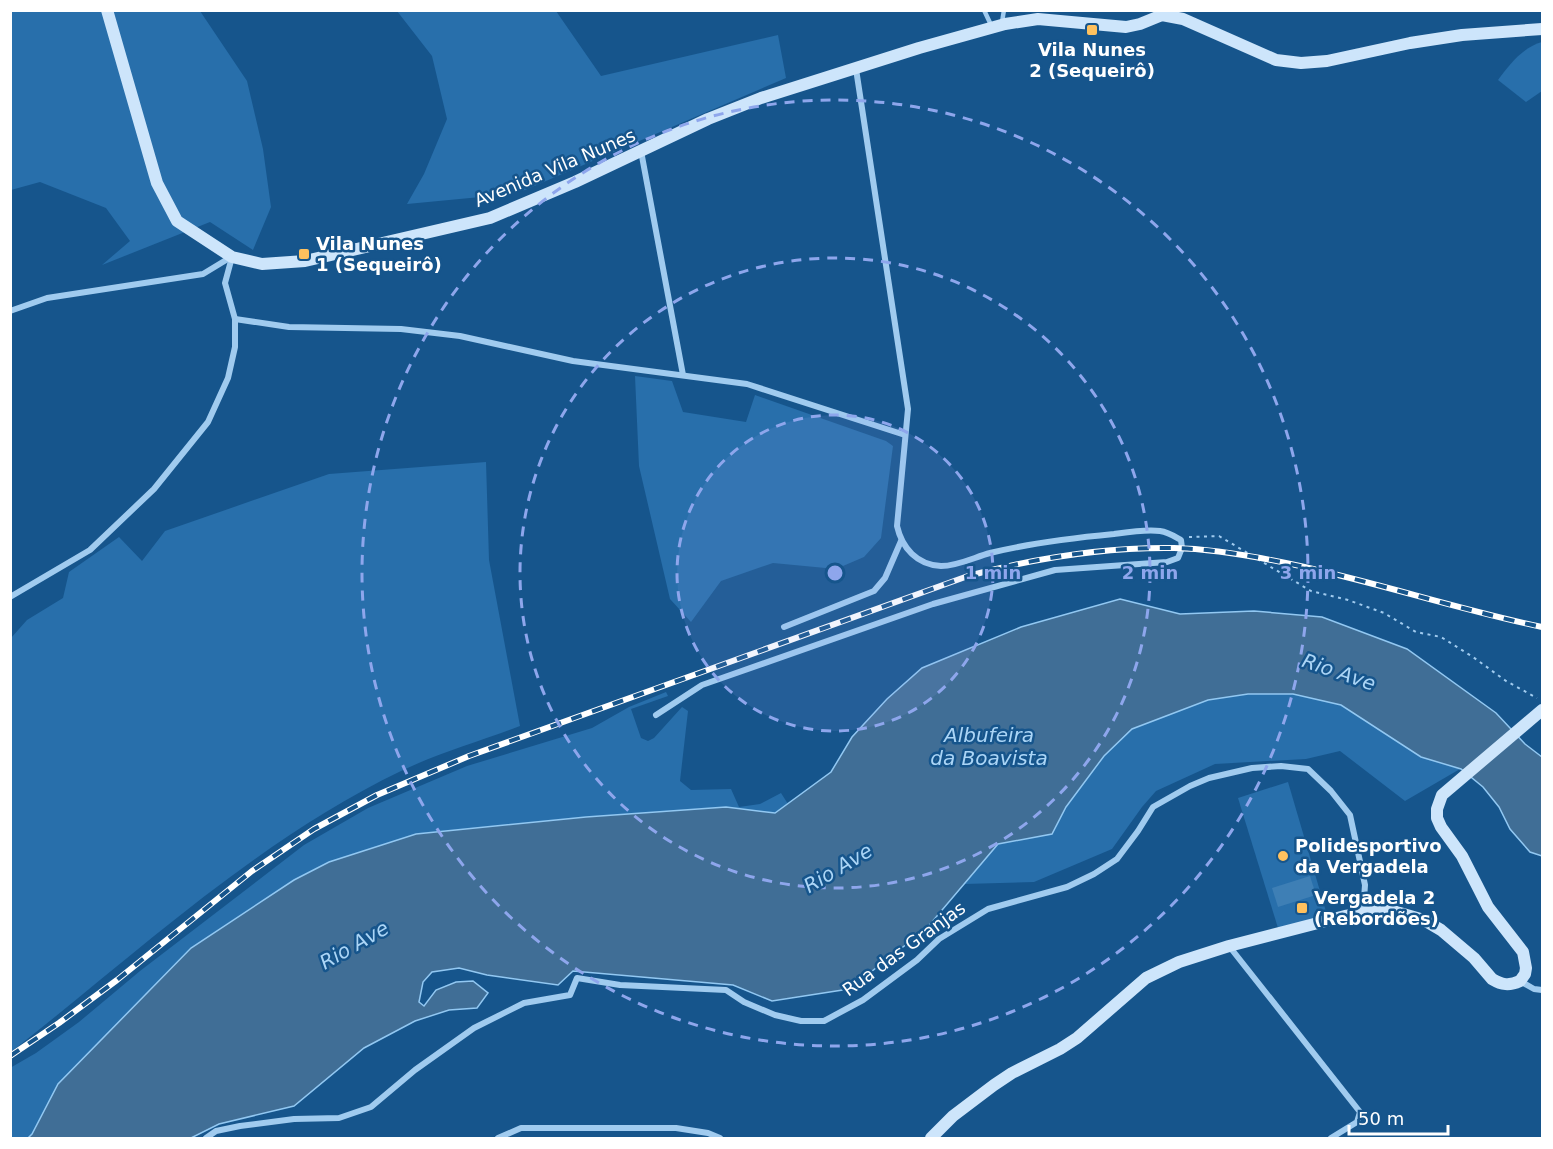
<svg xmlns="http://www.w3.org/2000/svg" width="1553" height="1149" viewBox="0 0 1553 1149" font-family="'DejaVu Sans',sans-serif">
  <rect width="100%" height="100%" fill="#16558c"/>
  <g fill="#286fab">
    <polygon points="11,11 200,11 247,81 263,149 271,207 253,250 210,222 102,265 130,241 106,208 40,182 11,190"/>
    <polygon points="397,11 556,11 601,76 778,35 786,78 525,190 491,196 407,204 424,174 447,119 432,56"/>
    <path d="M1542 42V91L1526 102 1498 80C1509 65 1523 47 1542 42Z"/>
    <polygon points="635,376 672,381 683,412 746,422 755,395 886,441 893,446 881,538 864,557 836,569 773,563 721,581 691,622 670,599 639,466"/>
    <path d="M486 462 489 560 520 726C481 741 438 753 401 771 256 841 136 954 11 1052V638L27 620 63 598 69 572 119 537 142 561 165 531 329 474Z"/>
    <polygon points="666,692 668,696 631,709 641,738 648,741 654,738 682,707 688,711 680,781 691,790 731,789 739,807 760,804 781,793 788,804 775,813 726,807 586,817 416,834 329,862 294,880 191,948 32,1134 28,1138 11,1138 10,1068 36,1053 79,1022 140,971 304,845 368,808 467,766 592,728 629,707"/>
    <polygon points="1248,694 1293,694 1341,705 1421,757 1460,769 1405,801 1340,751 1306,759 1215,764 1156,791 1142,807 1112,849 1034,882 964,884 998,844 1052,834 1066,807 1104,756 1132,729 1208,700"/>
    <polygon points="1288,782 1327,915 1278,928 1238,798"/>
  </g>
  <polygon fill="#406e96" stroke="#92c8f2" stroke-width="1.5" points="1120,599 1180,614 1254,611 1322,617 1407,649 1496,713 1525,744 1542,757 1542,856 1530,852 1510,829 1499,807 1483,787 1461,769 1421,757 1341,705 1293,694 1248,694 1208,700 1132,729 1104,756 1066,807 1052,834 998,844 926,929 849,989 772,1001 733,985 573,971 558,985 487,975 459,968 432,972 423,982 419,1002 424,1006 436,990 456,982 473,981 488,993 477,1008 449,1010 415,1021 364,1048 294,1106 219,1124 191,1138 28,1138 32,1134 58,1084 191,948 294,880 329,862 416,834 586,817 726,807 775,813 831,772 852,737 887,699 922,668 1021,627"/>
  <polygon fill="#3e7fb5" points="1310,876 1316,895 1278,907 1272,888"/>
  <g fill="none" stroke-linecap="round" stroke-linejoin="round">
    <polyline stroke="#a0cbef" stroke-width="2" stroke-dasharray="3 4.5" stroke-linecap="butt" points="1189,537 1219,536 1311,591 1348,600 1384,613 1416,632 1441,637 1473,657 1506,681 1537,698"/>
    <g stroke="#a0cbef" stroke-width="4.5">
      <polyline points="984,10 991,25"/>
      <polyline points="1002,22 1004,10"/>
    </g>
    <g stroke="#a0cbef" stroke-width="6">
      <polyline points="641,151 683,375"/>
      <polyline points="10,311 47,298 203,274 231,257"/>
      <polyline points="235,319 289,327 401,329 460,336 573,361 747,384 905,435"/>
      <polyline points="10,597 90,550 154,489 208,422 228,378 235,347 235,319 225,283 232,257"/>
      <polyline points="784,627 874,591 885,578 901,541"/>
      <path d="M656 715 702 685 933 604 1055 570 1167 562 1178 558 1182 548 1181 540C1174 536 1168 532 1160 531 1146 529 1128 532 1114 534 1072 538 1031 543 990 553 975 557 958 566 941 566 917 565 902 548 897 526L908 409 856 69"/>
      <polyline points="1229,946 1360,1112 1357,1122 1331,1138"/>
      <polyline points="1520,981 1534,989 1542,990"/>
      <polyline points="206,1138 216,1131 240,1126 294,1119 339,1118 371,1107 415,1070 474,1028 524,1003 570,995 577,978 620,985 726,990 744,1002 775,1015 801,1021 824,1021 863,1000 917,960 939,939 988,909 1067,887 1094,874 1117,859 1138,831 1153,807 1190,786 1209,778 1252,768 1281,766 1308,769 1331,791 1350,815 1365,885 1363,912"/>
      <polyline points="498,1138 521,1128 676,1128 708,1133 720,1138"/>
    </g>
    <g stroke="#cde5fb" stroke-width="12">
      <polyline points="107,10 157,183 177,221 232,257 262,264 305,261 490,218 575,182 708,119 761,98 919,48 1005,24 1038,19 1126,27 1140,24 1162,15"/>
      <polyline points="1162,15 1183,19 1276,60 1301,63 1327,61 1410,43 1462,35 1542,29"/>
      <path d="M931 1138 953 1116 994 1085 1012 1073 1060 1049 1077 1038 1146 978 1179 962 1229 946 1345 916 1378 911H1393L1424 920 1441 930 1474 958 1492 979C1502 985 1509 986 1520 981L1525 974 1526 968 1523 952 1488 907 1462 856 1441 827 1437 818V809L1442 795 1542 710"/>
    </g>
    <g stroke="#fff" stroke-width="6">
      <path id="rail" d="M10 1056 59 1023 117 980 252 871 314 829 377 795 469 756 968 576C1035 558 1104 547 1174 548 1216 549 1259 557 1300 566 1382 584 1461 610 1542 627"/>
    </g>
    <use href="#rail" stroke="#16558c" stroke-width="4" stroke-dasharray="11" stroke-linecap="butt"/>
  </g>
  <circle cx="835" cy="573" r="158" fill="#8ea6ec" fill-opacity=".12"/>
  <g fill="none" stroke="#8ea6ec" stroke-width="3" stroke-dasharray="10 8">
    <circle cx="835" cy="573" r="158"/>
    <circle cx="835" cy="573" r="315"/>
    <circle cx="835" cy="573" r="473"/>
  </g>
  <g fill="#ffc15e" stroke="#16558c" stroke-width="2">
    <rect x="1086" y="24" width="12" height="12" rx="3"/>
    <rect x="298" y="248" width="12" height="12" rx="3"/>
    <circle cx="1283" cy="856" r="6"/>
    <rect x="1296" y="902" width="12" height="12" rx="3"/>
  </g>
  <g text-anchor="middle" stroke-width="5" stroke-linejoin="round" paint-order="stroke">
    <g font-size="18" font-weight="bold" fill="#fff" stroke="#16558c" text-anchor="start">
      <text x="1092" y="56" text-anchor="middle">Vila Nunes<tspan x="1092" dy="21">2 (Sequeirô)</tspan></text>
      <text x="316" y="250">Vila Nunes<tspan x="316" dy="21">1 (Sequeirô)</tspan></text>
      <text x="1295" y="852">Polidesportivo<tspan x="1295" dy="21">da Vergadela</tspan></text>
      <text x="1314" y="904">Vergadela 2<tspan x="1314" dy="21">(Rebordões)</tspan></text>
    </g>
    <g font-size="18" fill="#fff" stroke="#16558c">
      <text transform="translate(555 168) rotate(-23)" y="6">Avenida Vila Nunes</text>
      <text transform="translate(904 949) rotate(-36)" y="6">Rua das Granjas</text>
    </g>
    <g font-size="20" font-style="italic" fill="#abd5f6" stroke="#16558c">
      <text transform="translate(1339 672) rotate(19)" y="7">Rio Ave</text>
      <text x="989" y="742">Albufeira<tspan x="989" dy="23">da Boavista</tspan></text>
      <text transform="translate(838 868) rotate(-31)" y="7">Rio Ave</text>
      <text transform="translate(354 945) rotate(-30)" y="7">Rio Ave</text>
    </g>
  </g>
  <circle cx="835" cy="573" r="9" fill="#8ea6ec" stroke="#16558c" stroke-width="3"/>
  <g font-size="18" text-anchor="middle" font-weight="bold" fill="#8ea6ec" stroke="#16558c" stroke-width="5" stroke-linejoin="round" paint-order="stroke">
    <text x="993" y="579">1 min</text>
    <text x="1150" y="579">2 min</text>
    <text x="1308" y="579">3 min</text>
  </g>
  <rect width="1553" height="1149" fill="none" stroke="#ffffff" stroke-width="24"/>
  <path d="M1349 1125v9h99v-9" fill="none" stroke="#ffffff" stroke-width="3"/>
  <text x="1358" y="1125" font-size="18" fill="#ffffff" stroke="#16558c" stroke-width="4.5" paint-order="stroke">50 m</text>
</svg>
